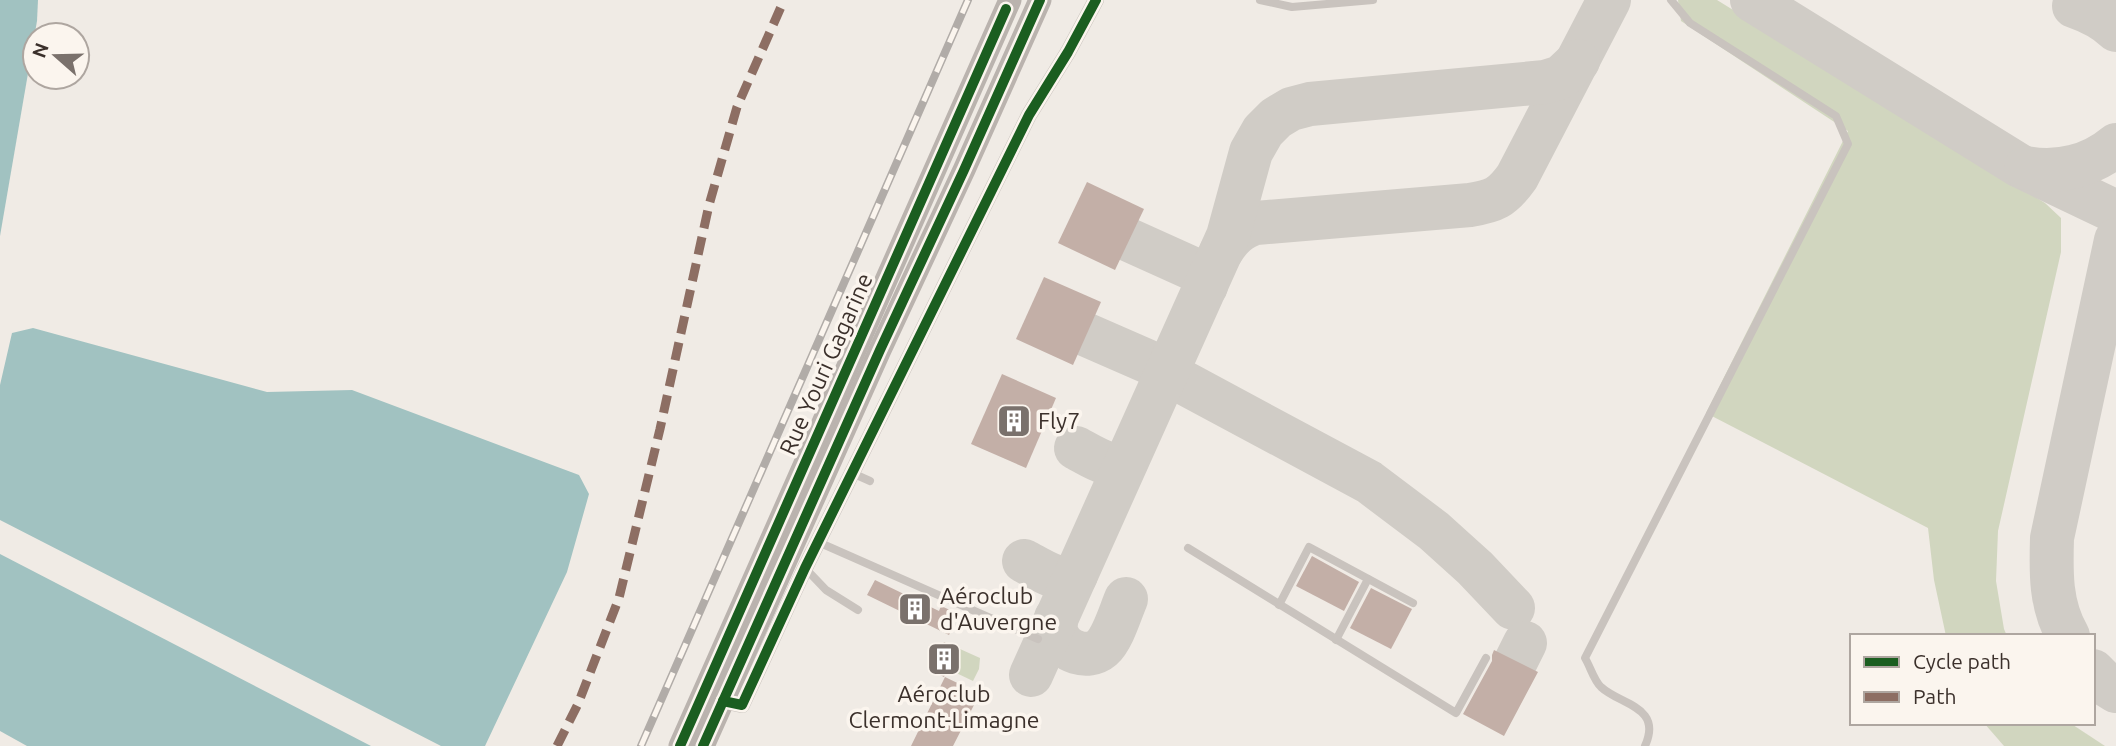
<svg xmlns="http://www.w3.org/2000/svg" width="2116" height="746" viewBox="0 0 2116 746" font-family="Ubuntu,sans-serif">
  <rect width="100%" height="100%" fill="#f0ebe5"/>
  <g fill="#d1d6bf">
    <polygon points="1678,0 1717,0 2045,203 2061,218 2061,252 1998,531 1996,581 2004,629 2007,636 1946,636 1934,580 1928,528 1706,413 1848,131 1681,21"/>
    <polygon points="960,649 980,658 979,669 973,681 950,670"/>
    <polygon points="1984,723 2070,723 2105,746 2004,746"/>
  </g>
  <g fill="#a1c2c1">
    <polygon points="0,0 38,0 37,21 0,236"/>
    <polygon points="33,328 267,392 352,390 579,475 589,494 567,572 485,746 441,746 0,520 0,385 12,333"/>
    <polygon points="0,554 371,746 27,746 0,731"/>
  </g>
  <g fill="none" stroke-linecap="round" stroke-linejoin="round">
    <g stroke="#d0ccc6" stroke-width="44">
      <polyline points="1752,0 2020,166 2116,212"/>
      <path d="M2116 2 2093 6H2074C2091 12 2104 18 2116 30"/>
      <path d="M2026 168C2058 174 2091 166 2116 145"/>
      <polyline points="1129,240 1200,272 1205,279 1206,286"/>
      <path d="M1221 252C1230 237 1239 228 1256 223L1470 205C1494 201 1502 198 1517 177L1609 0"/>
      <polyline points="1087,335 1158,366 1166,366 1172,359"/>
      <polyline points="1172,359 1172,371 1179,380 1369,482 1434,531 1475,568 1513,608"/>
      <path d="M1076 448C1090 455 1113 472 1127 460"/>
      <path d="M1024 561C1038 568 1061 585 1076 575"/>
      <path d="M1056 618C1056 624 1055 629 1057 634 1063 652 1088 660 1102 648 1113 638 1120 613 1126 599"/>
      <path d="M2068 636C2050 605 2051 572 2052 538L2116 240"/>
      <polyline points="1516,661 1525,643"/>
      <polyline points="2093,671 2108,686 2116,691"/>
      <polyline points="1031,675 1228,236 1251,152 1263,131 1276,118 1291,109 1310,104 1545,82 1561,77 1578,61"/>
    </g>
  </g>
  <g fill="#c3afa7">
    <polygon points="1087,182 1144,209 1115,270 1058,243"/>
    <polygon points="1044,277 1101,302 1073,365 1016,339"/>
    <polygon points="1002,374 1056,398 1026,468 971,444"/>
    <polygon points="1312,556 1359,582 1344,611 1296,586"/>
    <polygon points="875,580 939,611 941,606 959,614 949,635 867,595"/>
    <polygon points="1371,588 1412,609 1391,649 1350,628"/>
    <polygon points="944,642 957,649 944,677 930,670"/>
    <polygon points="1494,650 1538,672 1504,736 1463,714 1492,661 1492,655"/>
    <polygon points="945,677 976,692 971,704 974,705 953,746 911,746"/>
  </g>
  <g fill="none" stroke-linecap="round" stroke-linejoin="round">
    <g stroke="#c9c3be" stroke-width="8">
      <polyline points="1260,0 1292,7 1373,0"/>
      <polyline points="852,473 870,481"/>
      <polyline points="818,542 1038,639"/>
      <polyline points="1188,548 1456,713 1486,658"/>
      <polyline points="805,568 826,590 858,610"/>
      <polyline points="1279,605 1309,547 1413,603"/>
      <polyline points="1336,640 1368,579"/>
      <path d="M1645 746C1663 706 1620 705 1601 687 1594 681 1590 666 1585 658L1848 144 1836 116 1690 23 1671 0"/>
    </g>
    <polyline stroke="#c9c3be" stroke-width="16" points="723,701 742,705 805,568 1029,115 1068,52 1096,0"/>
    <g stroke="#bab3ae" stroke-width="23">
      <polyline points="680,746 1010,0"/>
      <polyline points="703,746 880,350 964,170 1040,0"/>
    </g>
    <g stroke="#b1aca8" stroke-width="8">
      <polyline id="rail" points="641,746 968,0"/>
    </g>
    <use href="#rail" stroke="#fbf5ee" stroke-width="5" stroke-dasharray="16" stroke-linecap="butt"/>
    <polyline stroke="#8d6e63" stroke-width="9" stroke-dasharray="18 9" stroke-linecap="butt" points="557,746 578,704 619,598 660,429 709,205 737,107 784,0"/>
    <g stroke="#fbf5ee" stroke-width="15">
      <g id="cycleway">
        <polyline points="723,701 742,705 805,568 1029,115 1068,52 1096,0"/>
        <polyline points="680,746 1006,9"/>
        <polyline points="703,746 880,350 964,170 1040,0"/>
      </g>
    </g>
    <use href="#cycleway" stroke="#1b5e20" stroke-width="10"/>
  </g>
  <defs>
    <g id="building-square" transform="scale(1.75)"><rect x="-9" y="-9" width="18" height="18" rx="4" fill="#7a716c" stroke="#fbf5ee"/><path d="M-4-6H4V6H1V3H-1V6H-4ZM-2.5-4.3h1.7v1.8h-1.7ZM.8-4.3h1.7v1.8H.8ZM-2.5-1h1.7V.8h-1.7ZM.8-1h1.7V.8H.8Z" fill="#fff"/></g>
  </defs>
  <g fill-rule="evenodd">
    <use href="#building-square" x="1014" y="421"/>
    <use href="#building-square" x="915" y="609"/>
    <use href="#building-square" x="944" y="659"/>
  </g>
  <g text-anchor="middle" stroke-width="7" stroke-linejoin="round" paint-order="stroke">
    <g font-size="23" fill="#3b302b" stroke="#fbf5ee">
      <text transform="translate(826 364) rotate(-66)" y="8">Rue Youri Gagarine</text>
    </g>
    <g font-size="23" fill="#3b302b" stroke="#fbf5ee" text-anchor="start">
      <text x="1038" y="429">Fly7</text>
      <text x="940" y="604">Aéroclub<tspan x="940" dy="26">d'Auvergne</tspan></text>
      <text x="944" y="702" text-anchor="middle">Aéroclub<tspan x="944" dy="26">Clermont-Limagne</tspan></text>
    </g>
  </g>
  <rect x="1850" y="634" width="245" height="91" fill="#fbf5ee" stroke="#aea6a0" stroke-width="2"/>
  <rect x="1864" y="657" width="35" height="10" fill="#1b5e20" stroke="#aea6a0" stroke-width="2"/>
  <text x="1913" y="669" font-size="21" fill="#3b302b">Cycle path</text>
  <rect x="1864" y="692" width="35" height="10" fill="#8d6e63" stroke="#aea6a0" stroke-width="2"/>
  <text x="1913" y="704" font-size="21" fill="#3b302b">Path</text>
  <g transform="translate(56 56) rotate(290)"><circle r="33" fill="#fbf5ee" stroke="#aea6a0" stroke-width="2"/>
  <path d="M0-5L12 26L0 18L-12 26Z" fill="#7a716c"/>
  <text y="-10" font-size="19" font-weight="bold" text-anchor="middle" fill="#3b302b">N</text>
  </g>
</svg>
